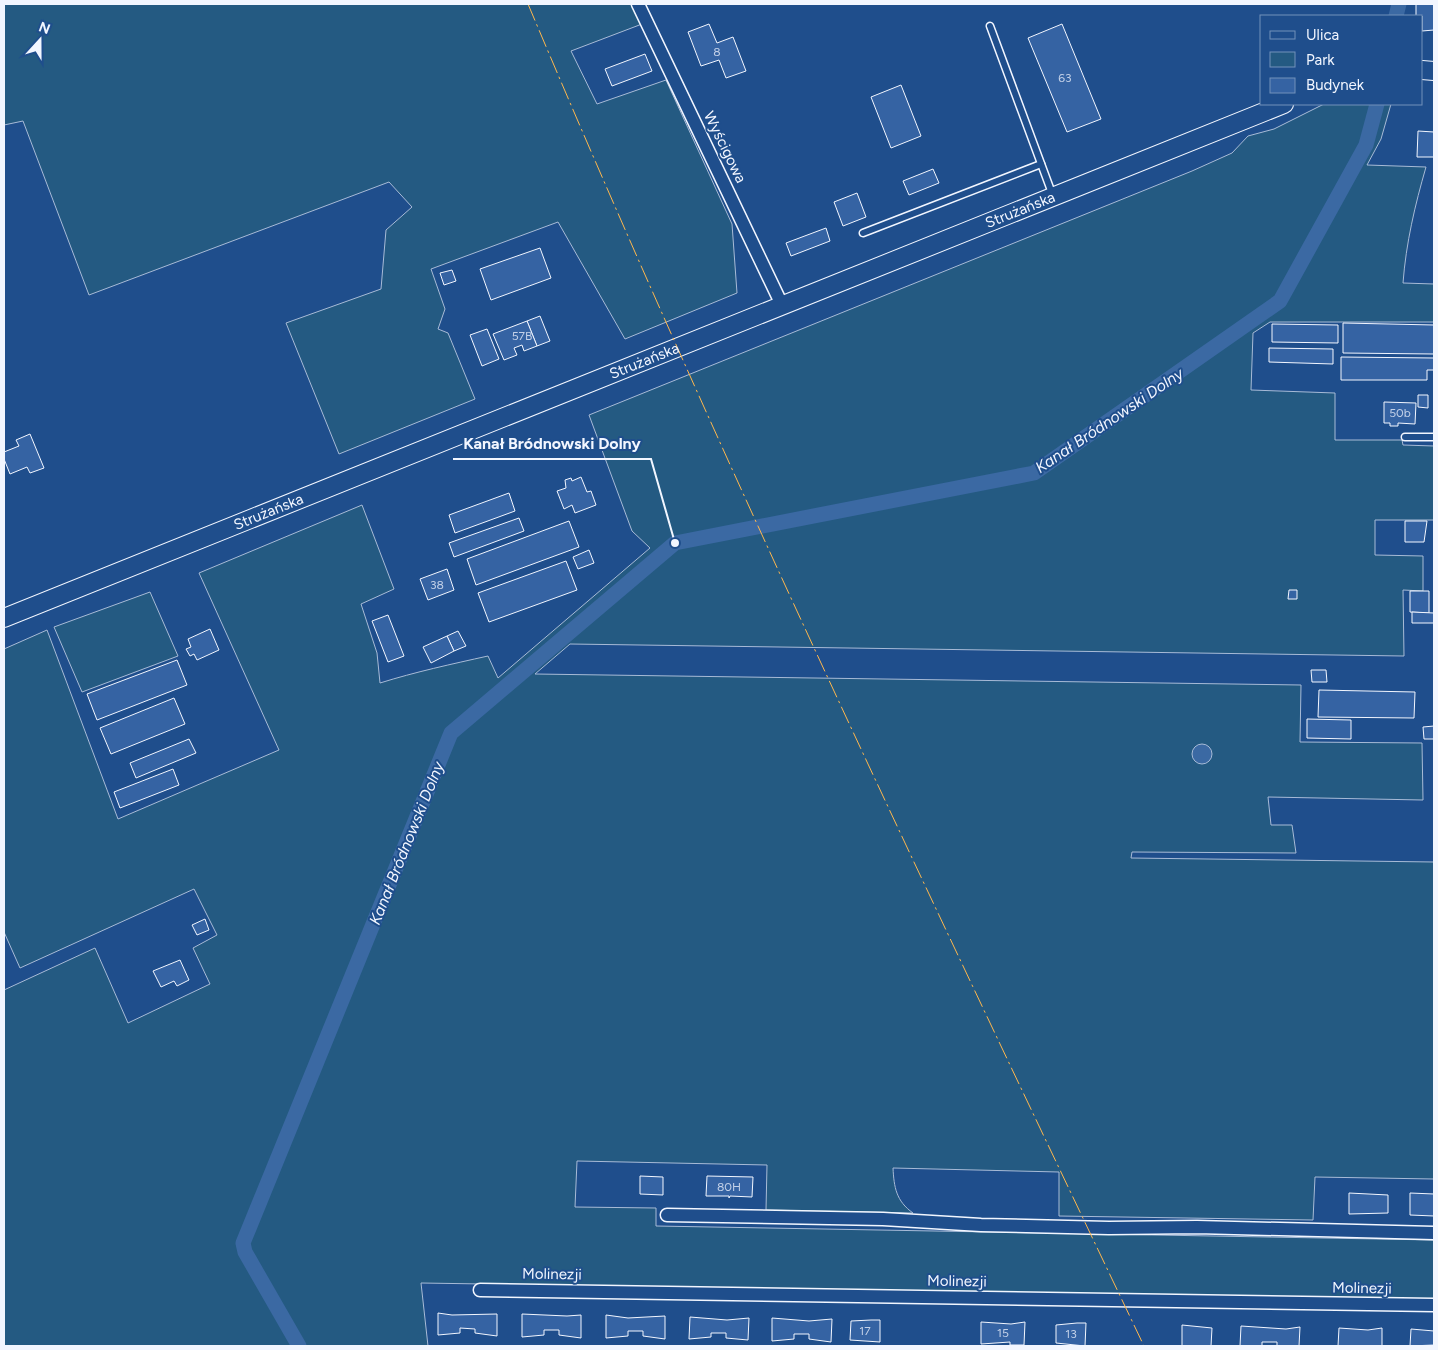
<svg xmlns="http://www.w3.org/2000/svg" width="1438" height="1350" viewBox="0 0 1438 1350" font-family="Figtree,sans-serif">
  <rect width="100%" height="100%" fill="#1f4e8c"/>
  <g fill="#245a82" stroke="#a8bbd7">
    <polygon points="4,4 632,4 642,24 571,51 597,104 666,80 732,224 737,293 625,339 558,222 431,269 445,309 438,329 448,333 475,399 339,454 286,323 381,289 386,230 412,207 389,182 89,295 23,121 4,125"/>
    <path d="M1324 104H1391L1381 139 1367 165 1426 167C1415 205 1406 243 1403 283L1434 284V322H1270L1253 333 1251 390 1335 393V440H1402L1403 445 1434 446V520H1375V555L1423 556V591L1403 590 1404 656 570 644 535 674 1301 685 1300 742 1422 743 1423 800 1268 797 1271 825H1292L1296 853 1132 852 1131 858 1434 862V1179L1315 1177 1313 1220 1059 1216V1172L893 1168C894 1187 896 1201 913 1213L766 1210 767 1165 577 1161 575 1207 656 1208V1226L1434 1240V1299L421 1283 428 1346H4V990L95 948 128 1023 210 984 193 948 217 935 194 889 20 968 4 932V649L47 630 118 819 279 750 199 573 362 505 394 589 361 604 377 653 380 683C415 672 452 664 488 656L498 678 650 548 632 531 589 415 1192 171 1232 153 1248 136 1274 129Z"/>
    <polygon points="150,592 178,656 82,692 54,627"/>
  </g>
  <circle fill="#3b69a3" stroke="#a8bbd7" cx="1202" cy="754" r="10"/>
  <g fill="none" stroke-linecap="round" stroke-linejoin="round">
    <g stroke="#3b69a3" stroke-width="15">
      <polyline points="1396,16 1399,4"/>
      <polyline points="299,1346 245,1252 243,1243 451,733 675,543 1034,473 1280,301 1366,145 1377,104"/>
    </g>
  </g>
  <g fill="#3563a3" stroke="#f2f6ff">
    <polygon points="1416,4 1434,4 1434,30 1422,31 1422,16 1416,16"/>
    <polygon points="709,24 717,43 733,37 746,71 726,78 719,60 701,66 688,32"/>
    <polygon points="1062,24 1101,119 1067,132 1028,38"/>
    <polygon points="645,54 652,71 612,86 605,69"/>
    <polygon points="901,85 921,136 891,148 871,97"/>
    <polygon points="1418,131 1434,132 1434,157 1417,157"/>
    <polygon points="933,169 939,183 909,195 903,181"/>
    <polygon points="857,193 866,217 843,226 834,202"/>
    <polygon points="826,228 830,241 791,256 786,243"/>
    <polygon points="540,248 551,278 491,300 480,269"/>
    <polygon points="452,270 456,281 444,285 440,273"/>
    <polygon points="540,316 550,341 537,346 527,321"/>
    <polygon points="527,321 537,346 524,351 522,345 514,348 517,355 504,360 493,334"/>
    <polygon points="1343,323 1434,325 1434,354 1343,353"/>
    <polygon points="1272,324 1338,325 1338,343 1272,342"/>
    <polygon points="487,329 499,359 482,366 470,335"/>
    <polygon points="1269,348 1333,349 1333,364 1269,362"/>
    <polygon points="1341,357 1434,358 1434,370 1427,370 1427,380 1341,380"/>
    <polygon points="1418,395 1428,395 1428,408 1418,407"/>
    <polygon points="1384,402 1416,403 1415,424 1398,423 1398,426 1390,426 1390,423 1384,423"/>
    <polygon points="30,434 44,468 30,473 27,467 10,474 4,459 4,452 19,446 16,440"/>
    <polygon points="581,477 587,492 591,491 596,505 575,513 572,505 564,509 557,491 566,488 565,480 571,478 572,481"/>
    <polygon points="509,493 515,511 455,533 449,515"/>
    <polygon points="519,518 524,531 454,557 449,543"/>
    <polygon points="569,521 579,547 476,585 467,559"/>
    <polygon points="1405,521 1427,521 1424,542 1405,542"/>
    <polygon points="589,550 594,563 578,569 573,557"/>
    <polygon points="566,561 577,590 489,622 478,593"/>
    <polygon points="447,569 454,590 428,600 420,579"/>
    <polygon points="1289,590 1297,590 1297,599 1288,599"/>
    <polygon points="1410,591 1429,591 1429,613 1410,612"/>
    <polygon points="1412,612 1434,613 1434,623 1412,623"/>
    <polygon points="388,615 404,656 388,662 372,621"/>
    <polygon points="210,629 219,650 197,660 194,654 190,656 186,649 191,647 188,639"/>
    <polygon points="458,631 466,646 454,651 447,636"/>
    <polygon points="447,636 454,651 431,663 423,647"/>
    <polygon points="177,660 187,685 97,720 87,694"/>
    <polygon points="1311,670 1326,670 1327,682 1312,682"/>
    <polygon points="1319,690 1415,692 1414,718 1318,717"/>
    <polygon points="174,698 185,724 111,754 100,728"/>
    <polygon points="1307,719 1351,720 1351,739 1307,738"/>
    <polygon points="1434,726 1434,739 1424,739 1423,727"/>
    <polygon points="189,739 196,753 136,778 130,763"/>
    <polygon points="173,769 179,785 120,808 114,792"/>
    <polygon points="205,919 209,930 197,935 192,925"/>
    <polygon points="180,960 189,980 177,986 174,981 161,987 153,971"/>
    <polygon points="640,1176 663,1177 663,1195 640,1194"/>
    <polygon points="707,1176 753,1177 752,1197 730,1196 729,1198 729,1196 706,1196"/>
    <polygon points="1349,1193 1388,1195 1388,1213 1349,1214"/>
    <polygon points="1410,1193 1434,1194 1434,1216 1410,1215"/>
    <polygon points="438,1313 452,1315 497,1314 497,1336 475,1333 475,1329 460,1328 460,1333 438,1335"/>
    <polygon points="522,1314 567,1316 581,1315 581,1338 559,1335 559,1330 544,1330 544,1335 522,1337"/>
    <polygon points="606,1315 628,1318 665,1316 665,1339 643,1336 643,1331 628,1331 628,1336 606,1338"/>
    <polygon points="690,1317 727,1320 749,1318 748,1340 726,1338 726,1333 711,1333 711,1337 689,1339"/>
    <polygon points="772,1318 809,1321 832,1319 831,1342 809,1339 809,1334 794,1334 794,1339 772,1341"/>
    <polygon points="871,1320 880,1320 880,1342 850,1340 851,1321"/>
    <polygon points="981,1322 1011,1324 1025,1322 1024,1345 1010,1345 1010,1342 981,1344"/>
    <polygon points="1077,1323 1086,1323 1085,1346 1056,1343 1056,1325"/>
    <polygon points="1182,1325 1212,1328 1211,1346 1182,1346"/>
    <polygon points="1241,1326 1286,1329 1300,1327 1299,1346 1277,1346 1277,1342 1262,1342 1262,1346 1240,1346"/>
    <polygon points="1339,1328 1368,1330 1382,1328 1382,1346 1338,1346"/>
    <polygon points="1411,1329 1434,1331 1434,1345 1410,1346"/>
  </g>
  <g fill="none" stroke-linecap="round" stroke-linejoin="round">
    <g stroke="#f2f6ff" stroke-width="9">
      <g id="service">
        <polyline points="990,26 1053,196"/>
        <polyline points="863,233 1041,164"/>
        <polyline points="1405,437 1434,437"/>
      </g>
    </g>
    <g stroke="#f2f6ff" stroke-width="15">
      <g id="minor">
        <polyline points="638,4 782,305"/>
        <polyline points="667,1215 883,1219 981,1225 1109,1228 1197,1227 1434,1233"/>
        <polyline points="480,1290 1434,1305"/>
      </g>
    </g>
    <g stroke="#f2f6ff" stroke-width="20">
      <g id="secondary">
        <polyline points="1422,70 1434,71"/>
        <path id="s1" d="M4 618 1284 104"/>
      </g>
    </g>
    <use href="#service" stroke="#1f4e8c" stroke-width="6"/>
    <use href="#minor" stroke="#1f4e8c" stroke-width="12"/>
    <use href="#secondary" stroke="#1f4e8c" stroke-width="18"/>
    <path stroke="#ffb74d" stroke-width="1" stroke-dasharray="18 4 2.5 4" stroke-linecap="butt" d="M528 4C719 457 932 902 1144 1346"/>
  </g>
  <g text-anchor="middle" stroke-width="4" stroke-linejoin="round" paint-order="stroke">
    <g font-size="12" fill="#c3d1e8">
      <text x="717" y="56">8</text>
      <text x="1065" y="82">63</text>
      <text x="522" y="340">57B</text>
      <text x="1400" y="417">50b</text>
      <text x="437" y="589">38</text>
      <text x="729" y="1191">80H</text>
      <text x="865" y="1335">17</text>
      <text x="1003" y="1337">15</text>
      <text x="1071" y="1338">13</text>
    </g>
    <g font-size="15" fill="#f2f6ff" stroke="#1f4e8c">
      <text transform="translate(725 147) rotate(64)" y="5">Wyścigowa</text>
      <text dy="5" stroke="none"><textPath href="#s1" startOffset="1095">Strużańska</textPath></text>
      <text dy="5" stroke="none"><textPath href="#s1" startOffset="690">Strużańska</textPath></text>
      <text dy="5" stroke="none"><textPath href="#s1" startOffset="285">Strużańska</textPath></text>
      <text transform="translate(552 1274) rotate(1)" y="5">Molinezji</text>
      <text transform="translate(957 1281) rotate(1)" y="5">Molinezji</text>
      <text transform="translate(1362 1288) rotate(1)" y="5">Molinezji</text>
    </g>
    <g font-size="16" font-style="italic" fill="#f2f6ff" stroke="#1f4e8c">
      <text transform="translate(1109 420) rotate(-34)" y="6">Kanał Bródnowski Dolny</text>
      <text transform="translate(406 843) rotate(-68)" y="6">Kanał Bródnowski Dolny</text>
    </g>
  </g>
  <path fill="none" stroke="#f2f6ff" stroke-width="2" d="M675 543L651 459H453"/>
  <circle fill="#f2f6ff" stroke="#1f4e8c" stroke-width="2" cx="675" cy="543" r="5"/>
  <g font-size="16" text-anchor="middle" font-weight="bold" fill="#f2f6ff" stroke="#1f4e8c" stroke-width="4" stroke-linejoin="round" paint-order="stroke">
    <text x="552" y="449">Kanał Bródnowski Dolny</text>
  </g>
  <rect width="1438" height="1350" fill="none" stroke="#f2f6ff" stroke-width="10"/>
  <rect x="1260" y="15" width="162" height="90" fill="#1f4e8c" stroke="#7391ba"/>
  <rect x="1270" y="31" width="25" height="8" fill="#1f4e8c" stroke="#7391ba"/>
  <text x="1306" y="40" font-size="15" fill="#f2f6ff">Ulica</text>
  <rect x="1270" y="52" width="25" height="15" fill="#245a82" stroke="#7391ba"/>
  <text x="1306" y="65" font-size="15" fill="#f2f6ff">Park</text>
  <rect x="1270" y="78" width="25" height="15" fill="#3563a3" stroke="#7391ba"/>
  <text x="1306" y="90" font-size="15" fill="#f2f6ff">Budynek</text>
  <g transform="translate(40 40) rotate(21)" stroke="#1f4e8c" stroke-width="4" paint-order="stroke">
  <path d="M0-4L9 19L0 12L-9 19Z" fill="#f2f6ff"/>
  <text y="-8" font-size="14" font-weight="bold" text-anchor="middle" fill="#f2f6ff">N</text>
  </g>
</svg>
